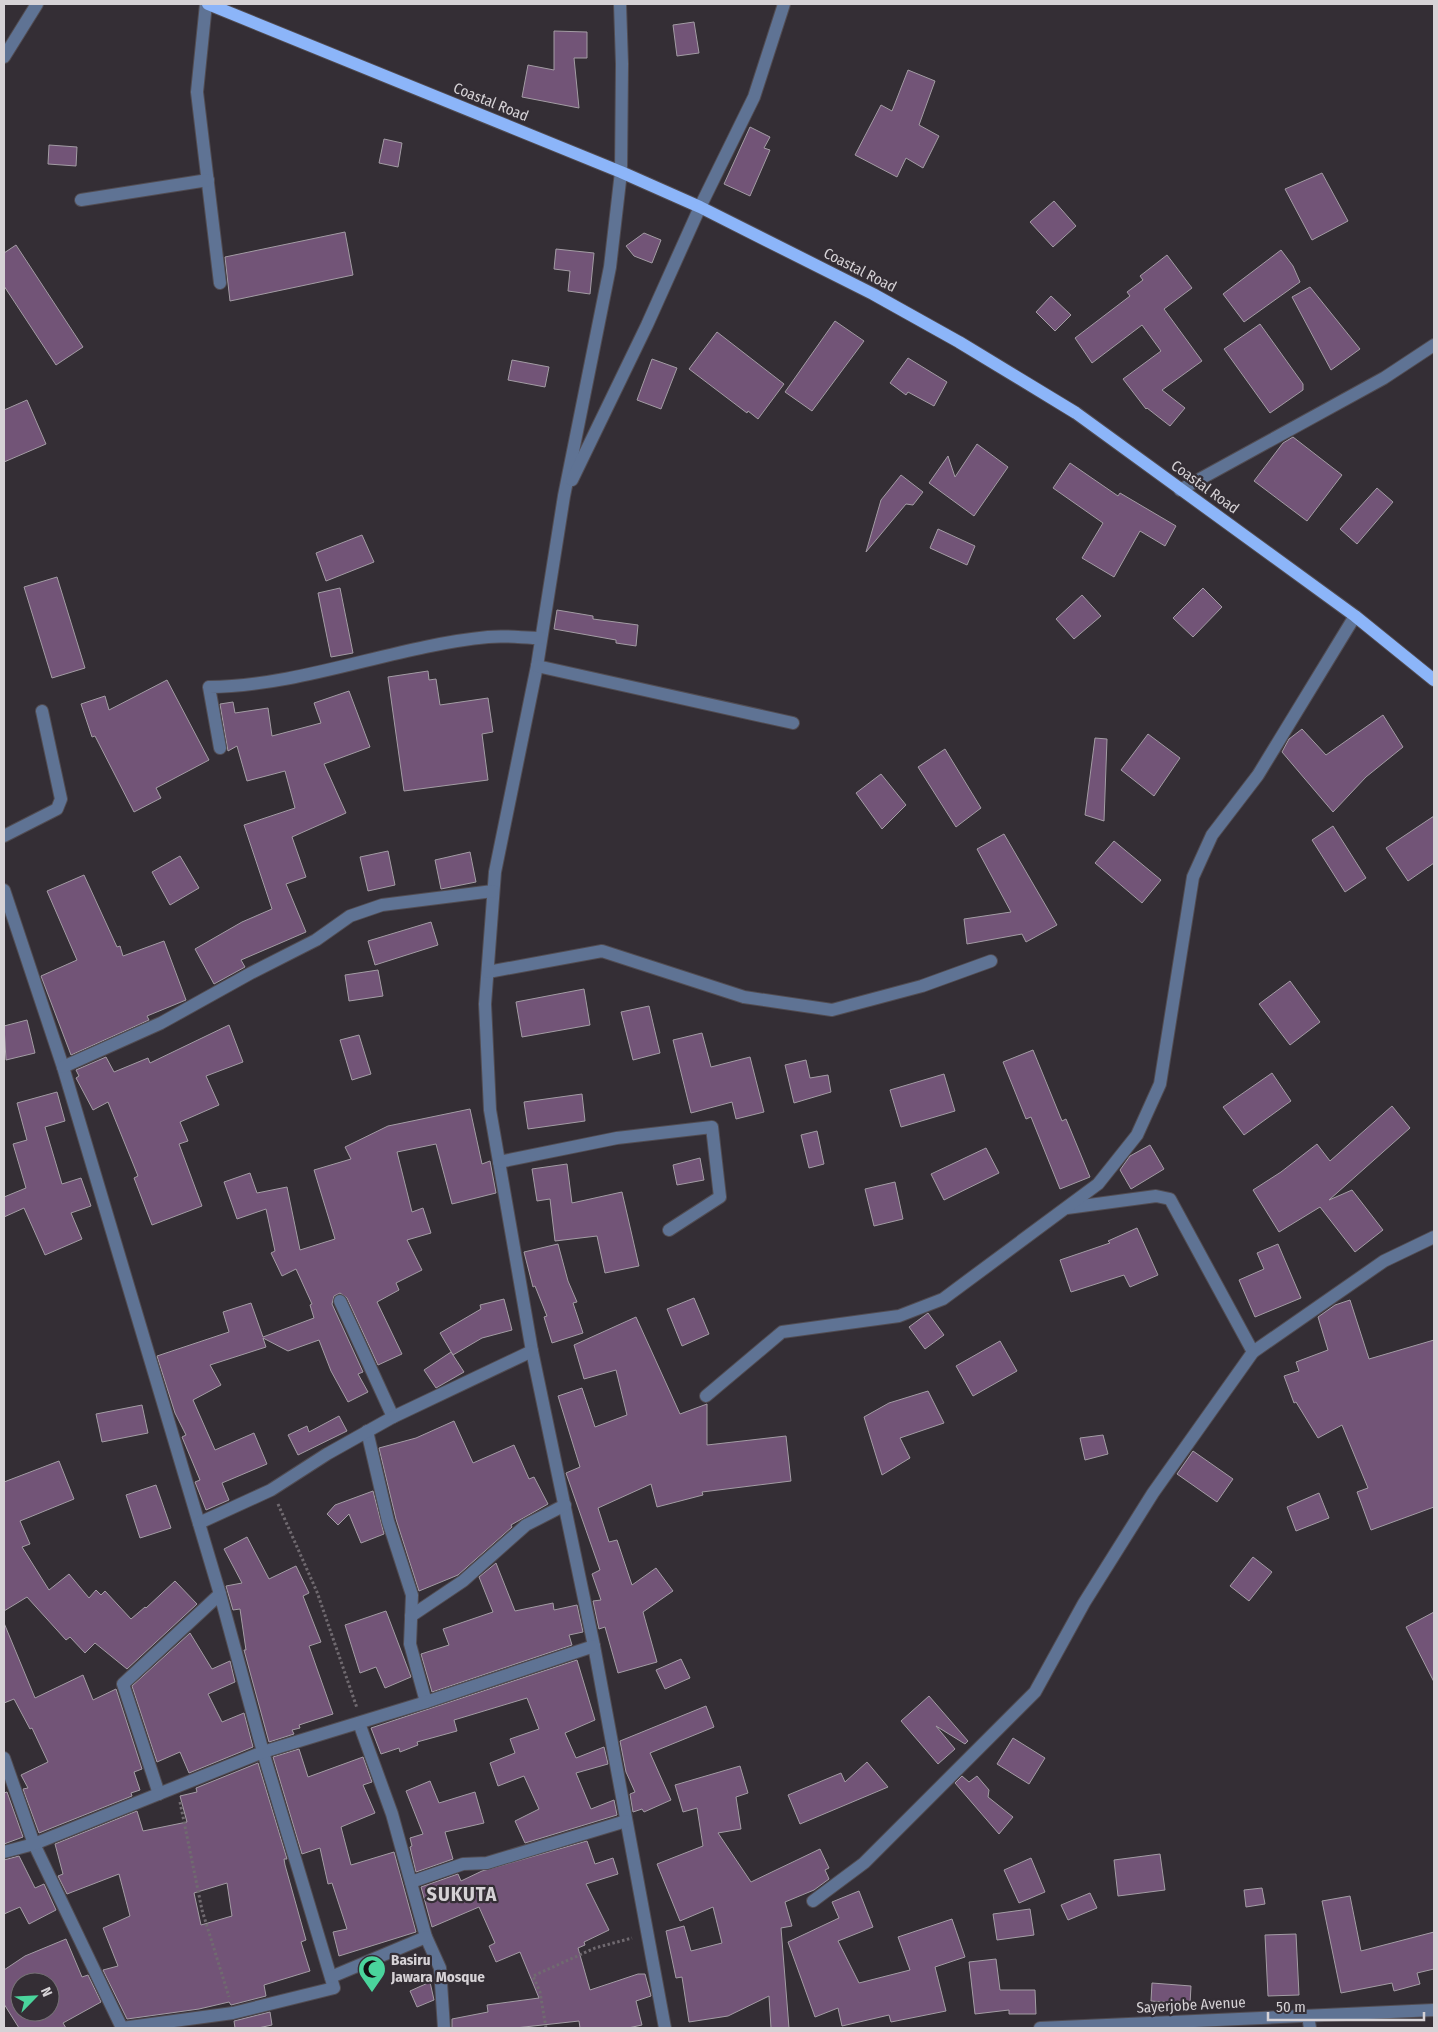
<svg xmlns="http://www.w3.org/2000/svg" width="1438" height="2032" viewBox="0 0 1438 2032" font-family="'Fira Sans Condensed',sans-serif">
  <rect width="100%" height="100%" fill="#342e35"/>
  <g fill="#725477" stroke="#a39ca4" fill-rule="evenodd">
    <polygon points="694,22 699,53 677,56 673,25"/>
    <polygon points="554,31 587,32 587,58 574,58 579,108 522,97 528,65 554,70"/>
    <polygon points="908,70 935,81 919,125 939,136 923,168 906,158 897,177 855,155 881,105 892,111"/>
    <polygon points="750,127 770,137 764,148 770,150 750,196 724,184"/>
    <polygon points="384,139 402,143 398,167 379,163"/>
    <polygon points="49,145 77,147 76,166 48,164"/>
    <polygon points="1322,173 1348,221 1312,240 1285,189"/>
    <polygon points="1054,201 1076,226 1053,247 1030,222"/>
    <polygon points="345,232 353,275 230,301 225,257"/>
    <polygon points="644,233 661,240 652,263 634,256 626,246"/>
    <polygon points="16,245 83,347 56,365 4,286 4,253"/>
    <polygon points="556,249 594,253 590,294 568,291 570,271 554,269"/>
    <polygon points="1281,250 1293,266 1300,282 1244,322 1223,294"/>
    <polygon points="1167,255 1192,288 1164,309 1202,361 1162,390 1185,408 1170,426 1147,408 1146,409 1123,379 1161,351 1142,325 1092,363 1075,338 1130,296 1127,292 1143,280 1140,276"/>
    <polygon points="1310,287 1360,349 1331,370 1292,297"/>
    <polygon points="1051,296 1071,315 1055,331 1036,312"/>
    <polygon points="835,321 864,341 812,411 785,392"/>
    <polygon points="1260,324 1303,384 1303,390 1270,413 1224,349"/>
    <polygon points="717,332 784,384 758,419 748,411 747,413 689,369"/>
    <polygon points="908,358 947,382 934,406 908,392 906,395 890,383"/>
    <polygon points="652,359 677,368 661,409 637,400"/>
    <polygon points="512,360 549,367 545,387 508,380"/>
    <polygon points="27,400 46,444 4,462 4,410"/>
    <polygon points="1293,437 1342,475 1307,521 1254,481 1283,443"/>
    <polygon points="977,444 1008,467 974,516 929,483 948,456 955,477"/>
    <polygon points="1070,463 1118,496 1120,493 1176,526 1165,546 1140,531 1114,577 1082,558 1103,523 1053,488"/>
    <polygon points="901,475 923,492 913,505 906,504 866,552 881,500"/>
    <polygon points="1377,488 1393,502 1357,544 1340,529"/>
    <polygon points="938,529 975,546 967,565 930,548"/>
    <polygon points="362,535 374,562 326,581 316,553"/>
    <polygon points="57,577 85,668 52,678 24,587"/>
    <polygon points="340,588 353,653 331,657 318,593"/>
    <polygon points="1203,588 1222,607 1193,637 1173,618"/>
    <polygon points="1082,595 1101,616 1074,639 1056,619"/>
    <polygon points="557,610 593,616 593,619 638,625 636,646 616,643 616,640 554,629"/>
    <polygon points="428,671 429,680 436,679 440,705 488,698 493,732 482,734 488,780 404,791 388,677"/>
    <polygon points="167,680 209,760 156,788 161,798 134,812 95,736 92,737 81,704 105,696 109,710"/>
    <polygon points="349,691 370,747 324,764 346,813 292,837 306,877 286,884 306,932 241,960 245,967 214,984 195,949 242,922 272,909 244,825 295,808 285,771 247,781 237,746 228,751 220,704 233,702 235,713 268,708 272,736 321,723 314,703"/>
    <polygon points="1383,715 1403,747 1366,777 1333,812 1282,752 1289,739 1302,729 1326,755"/>
    <polygon points="1148,734 1180,758 1154,796 1121,770"/>
    <polygon points="1095,738 1107,739 1104,821 1085,815"/>
    <polygon points="945,749 981,808 956,827 918,767"/>
    <polygon points="881,774 906,805 882,829 856,793"/>
    <polygon points="1434,816 1434,863 1408,881 1386,848"/>
    <polygon points="1333,826 1366,878 1345,892 1312,840"/>
    <polygon points="1004,834 1057,925 1026,942 1022,934 967,944 964,919 1011,912 977,849"/>
    <polygon points="1114,841 1161,880 1142,903 1095,863"/>
    <polygon points="388,851 395,885 368,891 360,857"/>
    <polygon points="470,852 476,882 441,889 435,860"/>
    <polygon points="180,856 199,888 170,905 152,872"/>
    <polygon points="84,875 117,947 120,946 123,956 164,941 186,1000 147,1016 149,1020 71,1055 41,976 77,960 47,891"/>
    <polygon points="431,922 438,945 375,965 368,941"/>
    <polygon points="378,970 383,996 349,1001 345,975"/>
    <polygon points="1290,981 1320,1022 1290,1045 1259,1004"/>
    <polygon points="584,989 590,1025 522,1037 516,1002"/>
    <polygon points="649,1006 660,1053 633,1060 621,1012"/>
    <polygon points="27,1020 35,1053 6,1060 4,1026"/>
    <polygon points="229,1025 243,1062 206,1076 219,1105 180,1122 188,1141 179,1144 202,1206 152,1225 134,1178 138,1176 108,1102 93,1110 76,1078 79,1076 76,1070 106,1057 114,1072 148,1058 150,1063"/>
    <polygon points="702,1033 711,1067 750,1057 764,1112 736,1119 732,1102 691,1113 673,1040"/>
    <polygon points="359,1035 371,1074 352,1080 340,1040"/>
    <polygon points="1033,1050 1062,1121 1066,1119 1090,1177 1060,1189 1031,1117 1026,1119 1003,1062"/>
    <polygon points="806,1060 810,1078 828,1075 831,1092 794,1103 785,1065"/>
    <polygon points="1272,1073 1291,1101 1244,1135 1223,1107"/>
    <polygon points="944,1074 955,1111 901,1127 890,1090"/>
    <polygon points="57,1092 65,1121 45,1127 62,1184 81,1178 91,1206 71,1213 82,1239 45,1255 24,1208 4,1217 4,1197 26,1188 13,1144 27,1140 17,1103"/>
    <polygon points="582,1094 585,1121 528,1129 524,1102"/>
    <polygon points="1392,1106 1410,1128 1329,1200 1352,1190 1383,1230 1355,1252 1320,1207 1279,1232 1253,1190 1281,1172 1317,1144 1330,1161"/>
    <polygon points="470,1109 482,1164 490,1161 496,1193 452,1204 436,1144 397,1152 412,1212 423,1208 431,1233 407,1240 422,1270 396,1283 399,1290 377,1302 402,1354 378,1365 347,1298 340,1293 334,1296 332,1304 363,1372 358,1374 368,1392 348,1402 331,1371 319,1340 288,1351 263,1338 266,1347 210,1365 221,1385 193,1400 215,1450 254,1433 267,1464 222,1483 229,1500 206,1510 195,1482 200,1480 182,1437 186,1435 175,1413 157,1356 229,1332 223,1312 251,1303 263,1337 314,1318 310,1305 312,1304 296,1269 282,1276 271,1253 275,1251 266,1209 237,1219 224,1182 250,1173 257,1193 287,1187 300,1250 335,1239 314,1170 351,1159 345,1147 388,1126"/>
    <polygon points="817,1131 824,1164 809,1168 801,1135"/>
    <polygon points="1150,1145 1164,1169 1131,1189 1120,1170 1130,1156"/>
    <polygon points="986,1148 999,1173 944,1200 931,1174"/>
    <polygon points="700,1158 704,1180 677,1185 673,1165"/>
    <polygon points="567,1164 572,1203 622,1192 639,1266 605,1273 597,1236 555,1241 550,1199 537,1201 532,1169"/>
    <polygon points="895,1182 903,1219 874,1226 865,1189"/>
    <polygon points="1137,1228 1158,1275 1130,1287 1124,1275 1071,1292 1060,1260 1110,1243 1108,1241"/>
    <polygon points="558,1244 568,1281 577,1302 573,1303 583,1333 552,1343 544,1317 547,1316 535,1286 533,1287 524,1252"/>
    <polygon points="1278,1244 1301,1298 1255,1317 1239,1280 1264,1269 1257,1253"/>
    <polygon points="694,1298 709,1334 682,1346 667,1309"/>
    <polygon points="504,1299 512,1330 482,1338 453,1355 440,1333 481,1309 480,1305"/>
    <polygon points="1350,1300 1369,1359 1434,1340 1434,1507 1371,1530 1357,1492 1368,1488 1342,1425 1318,1438 1296,1402 1294,1403 1284,1376 1299,1371 1296,1362 1328,1350 1318,1317 1335,1305"/>
    <polygon points="928,1313 944,1335 925,1349 909,1327"/>
    <polygon points="636,1317 680,1414 707,1404 707,1445 786,1436 791,1481 702,1492 703,1495 657,1507 651,1484 598,1508 609,1542 617,1540 632,1585 656,1568 673,1591 643,1612 657,1662 618,1673 605,1627 599,1629 593,1601 601,1600 592,1574 600,1570 566,1473 580,1467 558,1396 582,1388 595,1427 627,1415 616,1370 584,1379 574,1345"/>
    <polygon points="1000,1341 1017,1371 973,1396 956,1366"/>
    <polygon points="451,1352 464,1372 436,1388 424,1370"/>
    <polygon points="928,1391 944,1423 900,1438 910,1458 882,1475 864,1417 889,1403"/>
    <polygon points="142,1405 148,1433 102,1442 96,1414"/>
    <polygon points="339,1416 347,1431 298,1455 288,1435 307,1426 309,1432"/>
    <polygon points="454,1421 473,1463 514,1445 529,1479 534,1477 548,1504 511,1525 512,1527 458,1575 419,1591 396,1519 379,1448 416,1438"/>
    <polygon points="1103,1435 1108,1454 1085,1460 1080,1438"/>
    <polygon points="1193,1451 1233,1479 1217,1502 1177,1474"/>
    <polygon points="59,1461 74,1499 20,1521 30,1544 22,1547 49,1590 69,1574 89,1598 96,1590 101,1595 105,1591 131,1619 145,1607 146,1608 175,1581 197,1604 127,1669 95,1643 85,1653 70,1637 66,1640 27,1597 4,1611 4,1482"/>
    <polygon points="156,1485 171,1528 140,1538 126,1495"/>
    <polygon points="373,1491 384,1534 361,1543 349,1514 338,1525 327,1514 335,1505"/>
    <polygon points="1319,1493 1329,1518 1296,1531 1287,1507"/>
    <polygon points="247,1537 269,1579 296,1566 309,1593 303,1596 321,1642 309,1646 333,1714 299,1725 300,1728 292,1730 294,1734 269,1742 244,1650 246,1650 240,1609 233,1610 226,1586 242,1583 224,1549"/>
    <polygon points="1253,1557 1272,1572 1249,1601 1230,1586"/>
    <polygon points="496,1563 515,1611 553,1603 554,1610 577,1605 583,1632 569,1635 572,1645 432,1692 421,1654 449,1645 443,1629 493,1612 479,1577"/>
    <polygon points="386,1611 411,1677 385,1688 376,1667 360,1673 345,1625"/>
    <polygon points="1434,1612 1434,1682 1406,1627"/>
    <polygon points="4,1623 35,1698 83,1675 93,1700 116,1689 142,1769 134,1772 140,1790 131,1793 132,1796 39,1833 23,1789 28,1788 21,1775 48,1762 32,1728 30,1729 14,1699 4,1703"/>
    <polygon points="190,1633 212,1669 230,1661 235,1682 208,1694 222,1722 244,1713 253,1747 189,1773 180,1752 157,1762 132,1686"/>
    <polygon points="681,1659 690,1678 665,1689 656,1670"/>
    <polygon points="577,1660 595,1720 565,1733 576,1758 604,1747 608,1764 576,1773 591,1809 614,1800 617,1815 525,1843 515,1821 539,1809 524,1776 498,1786 490,1763 515,1753 510,1739 539,1729 527,1698 454,1720 457,1731 417,1742 418,1745 400,1752 399,1748 381,1754 371,1728"/>
    <polygon points="929,1696 968,1741 965,1744 936,1726 955,1749 938,1764 901,1721"/>
    <polygon points="706,1706 714,1727 650,1753 671,1800 644,1812 642,1809 633,1812 630,1794 635,1792 626,1772 620,1741"/>
    <polygon points="1013,1738 1045,1758 1029,1784 997,1764"/>
    <polygon points="299,1749 308,1777 363,1757 372,1782 363,1785 375,1813 341,1827 351,1865 394,1852 416,1932 339,1956 333,1932 347,1929 332,1883 328,1884 320,1848 302,1854 273,1757"/>
    <polygon points="867,1762 888,1787 800,1824 788,1795 841,1773 845,1782"/>
    <path d="M258 1763 287 1859H284L285 1865 306 1940 301 1942 310 1971 264 1985 266 1996 231 2005 229 2002 199 2009 127 2019 103 1970 118 1966 103 1928 130 1916 119 1874 67 1894 58 1876 63 1874 55 1844 137 1811 143 1831 187 1822 180 1796 197 1792 196 1788ZM227 1883 232 1916 201 1925 194 1893Z"/>
    <polygon points="740,1766 748,1793 736,1797 741,1829 718,1833 751,1882 820,1849 829,1868 825,1870 829,1879 814,1890 785,1902 792,1926 781,1928 789,2028 771,2028 769,1996 728,2016 689,2022 682,1977 676,1978 666,1931 684,1926 691,1951 722,1943 713,1907 680,1921 657,1864 703,1846 697,1808 683,1812 675,1785"/>
    <polygon points="962,1776 969,1782 977,1776 989,1790 988,1797 1013,1817 999,1834 955,1783"/>
    <polygon points="430,1781 439,1803 475,1792 484,1823 445,1832 453,1859 416,1872 410,1847 412,1846 410,1838 423,1834 406,1791"/>
    <polygon points="7,1792 23,1837 4,1844 4,1793"/>
    <polygon points="587,1841 595,1864 613,1858 618,1874 586,1884 609,1930 584,1942 585,1945 578,1948 590,1990 638,1974 645,1974 651,1996 636,2001 642,2025 628,2028 580,2028 579,2021 515,2028 452,2028 452,2019 488,2012 487,2005 539,1998 520,1952 496,1962 489,1946 495,1943 479,1907 432,1927 421,1887 458,1874 461,1881 482,1871"/>
    <polygon points="1160,1854 1165,1890 1118,1896 1114,1860"/>
    <polygon points="19,1856 35,1888 44,1884 56,1910 29,1924 20,1907 4,1914 4,1860"/>
    <polygon points="1031,1858 1045,1892 1019,1903 1004,1870"/>
    <polygon points="1262,1888 1265,1904 1246,1907 1244,1890"/>
    <polygon points="859,1891 873,1927 838,1941 859,1983 910,1970 898,1937 952,1919 965,1957 935,1967 946,2011 891,2022 889,2015 842,2026 838,2008 815,2017 788,1942 839,1918 832,1902"/>
    <polygon points="1090,1893 1097,1908 1068,1920 1061,1905"/>
    <polygon points="1350,1896 1361,1951 1434,1932 1434,1969 1417,1973 1420,1984 1394,1991 1392,1983 1341,1993 1322,1901"/>
    <polygon points="1030,1909 1034,1935 997,1940 993,1914"/>
    <polygon points="1296,1934 1299,1995 1268,1996 1265,1935"/>
    <path d="M66 1939 82 1977 88 1975 101 2002 63 2023 66 2028H19L4 2004V1970L25 1956ZM20 1982H50V2012H20Z"/>
    <polygon points="996,1959 1000,1990 1035,1990 1036,2014 1009,2014 1009,2010 975,2014 969,1962"/>
    <polygon points="430,1982 434,2000 417,2007 410,1991"/>
    <polygon points="1152,1983 1191,1986 1190,2004 1151,2001"/>
    <polygon points="270,2012 272,2025 258,2028 235,2028 234,2021"/>
  </g>
  <g fill="none" stroke-linecap="round" stroke-linejoin="round">
    <g stroke="#514c52" stroke-width="14">
      <g id="minor">
        <polyline points="206,4 197,92 220,283"/>
        <polyline points="620,4 622,64 621,172 610,267 564,496 537,666 495,872 485,1004 490,1110 532,1351 594,1646 665,2028"/>
        <polyline points="4,57 37,4"/>
        <polyline points="81,200 208,180"/>
        <polyline points="572,480 647,325 700,207 754,97 784,4"/>
        <polyline points="1180,490 1384,378 1434,345"/>
        <polyline points="537,666 793,723"/>
        <path d="M220 748 209 687C303 686 394 646 488 637 505 635 524 638 541 638"/>
        <polyline points="4,836 57,809 61,799 42,711"/>
        <polyline points="4,890 63,1067 220,1594 263,1752 334,1988 233,2013 122,2028"/>
        <polyline points="488,972 602,951 744,997 832,1010 922,986 991,961"/>
        <polyline points="63,1067 161,1023 251,973 316,940 350,916 382,905 493,891"/>
        <polyline points="499,1162 617,1138 712,1127 720,1197 669,1230"/>
        <polyline points="1067,1208 1156,1196 1170,1199 1253,1352"/>
        <polyline points="340,1301 393,1417"/>
        <polyline points="706,1396 782,1332 899,1316 943,1299 1098,1184 1137,1135 1160,1084 1193,877 1212,835 1258,775 1355,616"/>
        <polyline points="367,1431 388,1521 412,1595 410,1644 426,1702"/>
        <polyline points="199,1523 271,1490 327,1454 393,1417 532,1351"/>
        <polyline points="411,1616 463,1581 526,1525 565,1505"/>
        <polyline points="359,1723 392,1814 426,1937 440,1968 444,2028"/>
        <polyline points="4,1758 34,1844 122,2028"/>
        <polyline points="159,1794 123,1684 220,1594"/>
        <polyline points="4,1852 34,1844 263,1752 423,1703 594,1646"/>
        <polyline points="411,1882 463,1864 487,1863 626,1821"/>
        <polyline points="813,1901 864,1863 1035,1692 1084,1603 1153,1493 1253,1352 1384,1261 1434,1237"/>
        <polyline points="331,1977 426,1937"/>
        <polyline points="1308,2016 1310,2028"/>
        <polyline points="1040,2028 1434,2010"/>
      </g>
    </g>
    <g stroke="#514c52" stroke-width="14">
      <polyline id="major" points="208,4 621,172 700,207 873,294 959,342 1076,413 1355,616 1434,680"/>
    </g>
    <g stroke="#706a70" stroke-width="3" stroke-dasharray="2.5 2.5" stroke-linecap="butt">
      <polyline points="278,1504 317,1592 357,1708"/>
      <polyline points="180,1802 202,1910 229,1997"/>
      <polyline points="546,2028 540,1992 533,1976 595,1948 632,1938"/>
    </g>
    <use href="#minor" stroke="#5f7394" stroke-width="12"/>
    <use href="#major" stroke="#8cb5f9" stroke-width="12"/>
  </g>
  <defs>
    <g id="mosque-pin" transform="scale(1.4375)"><path d="M0 17L-7.5 6A9.5 9.5 0 1 1 7.5 6Z" fill="#4ad49c" stroke="#342e35"/><path d="M3.5-4.9A6 6 0 1 0 3.5 4.9A5 5 0 1 1 3.5-4.9Z" fill="#111"/></g>
  </defs>
  <g fill-rule="evenodd">
    <use href="#mosque-pin" x="372" y="1969"/>
  </g>
  <g text-anchor="middle" stroke-width="4.5" stroke-linejoin="round" paint-order="stroke">
    <g font-size="15" fill="#d6d2d6" stroke="#342e35">
      <text transform="translate(491 102) rotate(22)" y="5">Coastal Road</text>
      <text transform="translate(860 270) rotate(27)" y="5">Coastal Road</text>
      <text transform="translate(1205 487) rotate(36)" y="5">Coastal Road</text>
      <text transform="translate(1191 2005) rotate(-3)" y="5">Sayerjobe Avenue</text>
    </g>
    <g font-size="15" font-weight="bold" fill="#d6d2d6" stroke="#342e35" text-anchor="start">
      <text x="391" y="1965">Basiru<tspan x="391" dy="17">Jawara Mosque</tspan></text>
    </g>
    <g font-size="20" font-weight="bold" letter-spacing="1" fill="#d6d2d6" stroke="#342e35">
      <text x="462" y="1901">SUKUTA</text>
    </g>
  </g>
  <rect width="1438" height="2032" fill="none" stroke="#d6d2d6" stroke-width="10"/>
  <g transform="translate(35 1997) rotate(66)"><circle r="24" fill="#342e35" stroke="#757075"/>
  <path d="M0-4L9 19L0 12L-9 19Z" fill="#4ad49c"/>
  <text y="-8" font-size="14" font-weight="bold" text-anchor="middle" fill="#d6d2d6">N</text>
  </g>
  <path d="M1268 2012v8h156v-8" fill="none" stroke="#d6d2d6" stroke-width="2.5"/>
  <text x="1276" y="2012" font-size="15" fill="#d6d2d6" stroke="#342e35" stroke-width="4" paint-order="stroke">50 m</text>
</svg>
